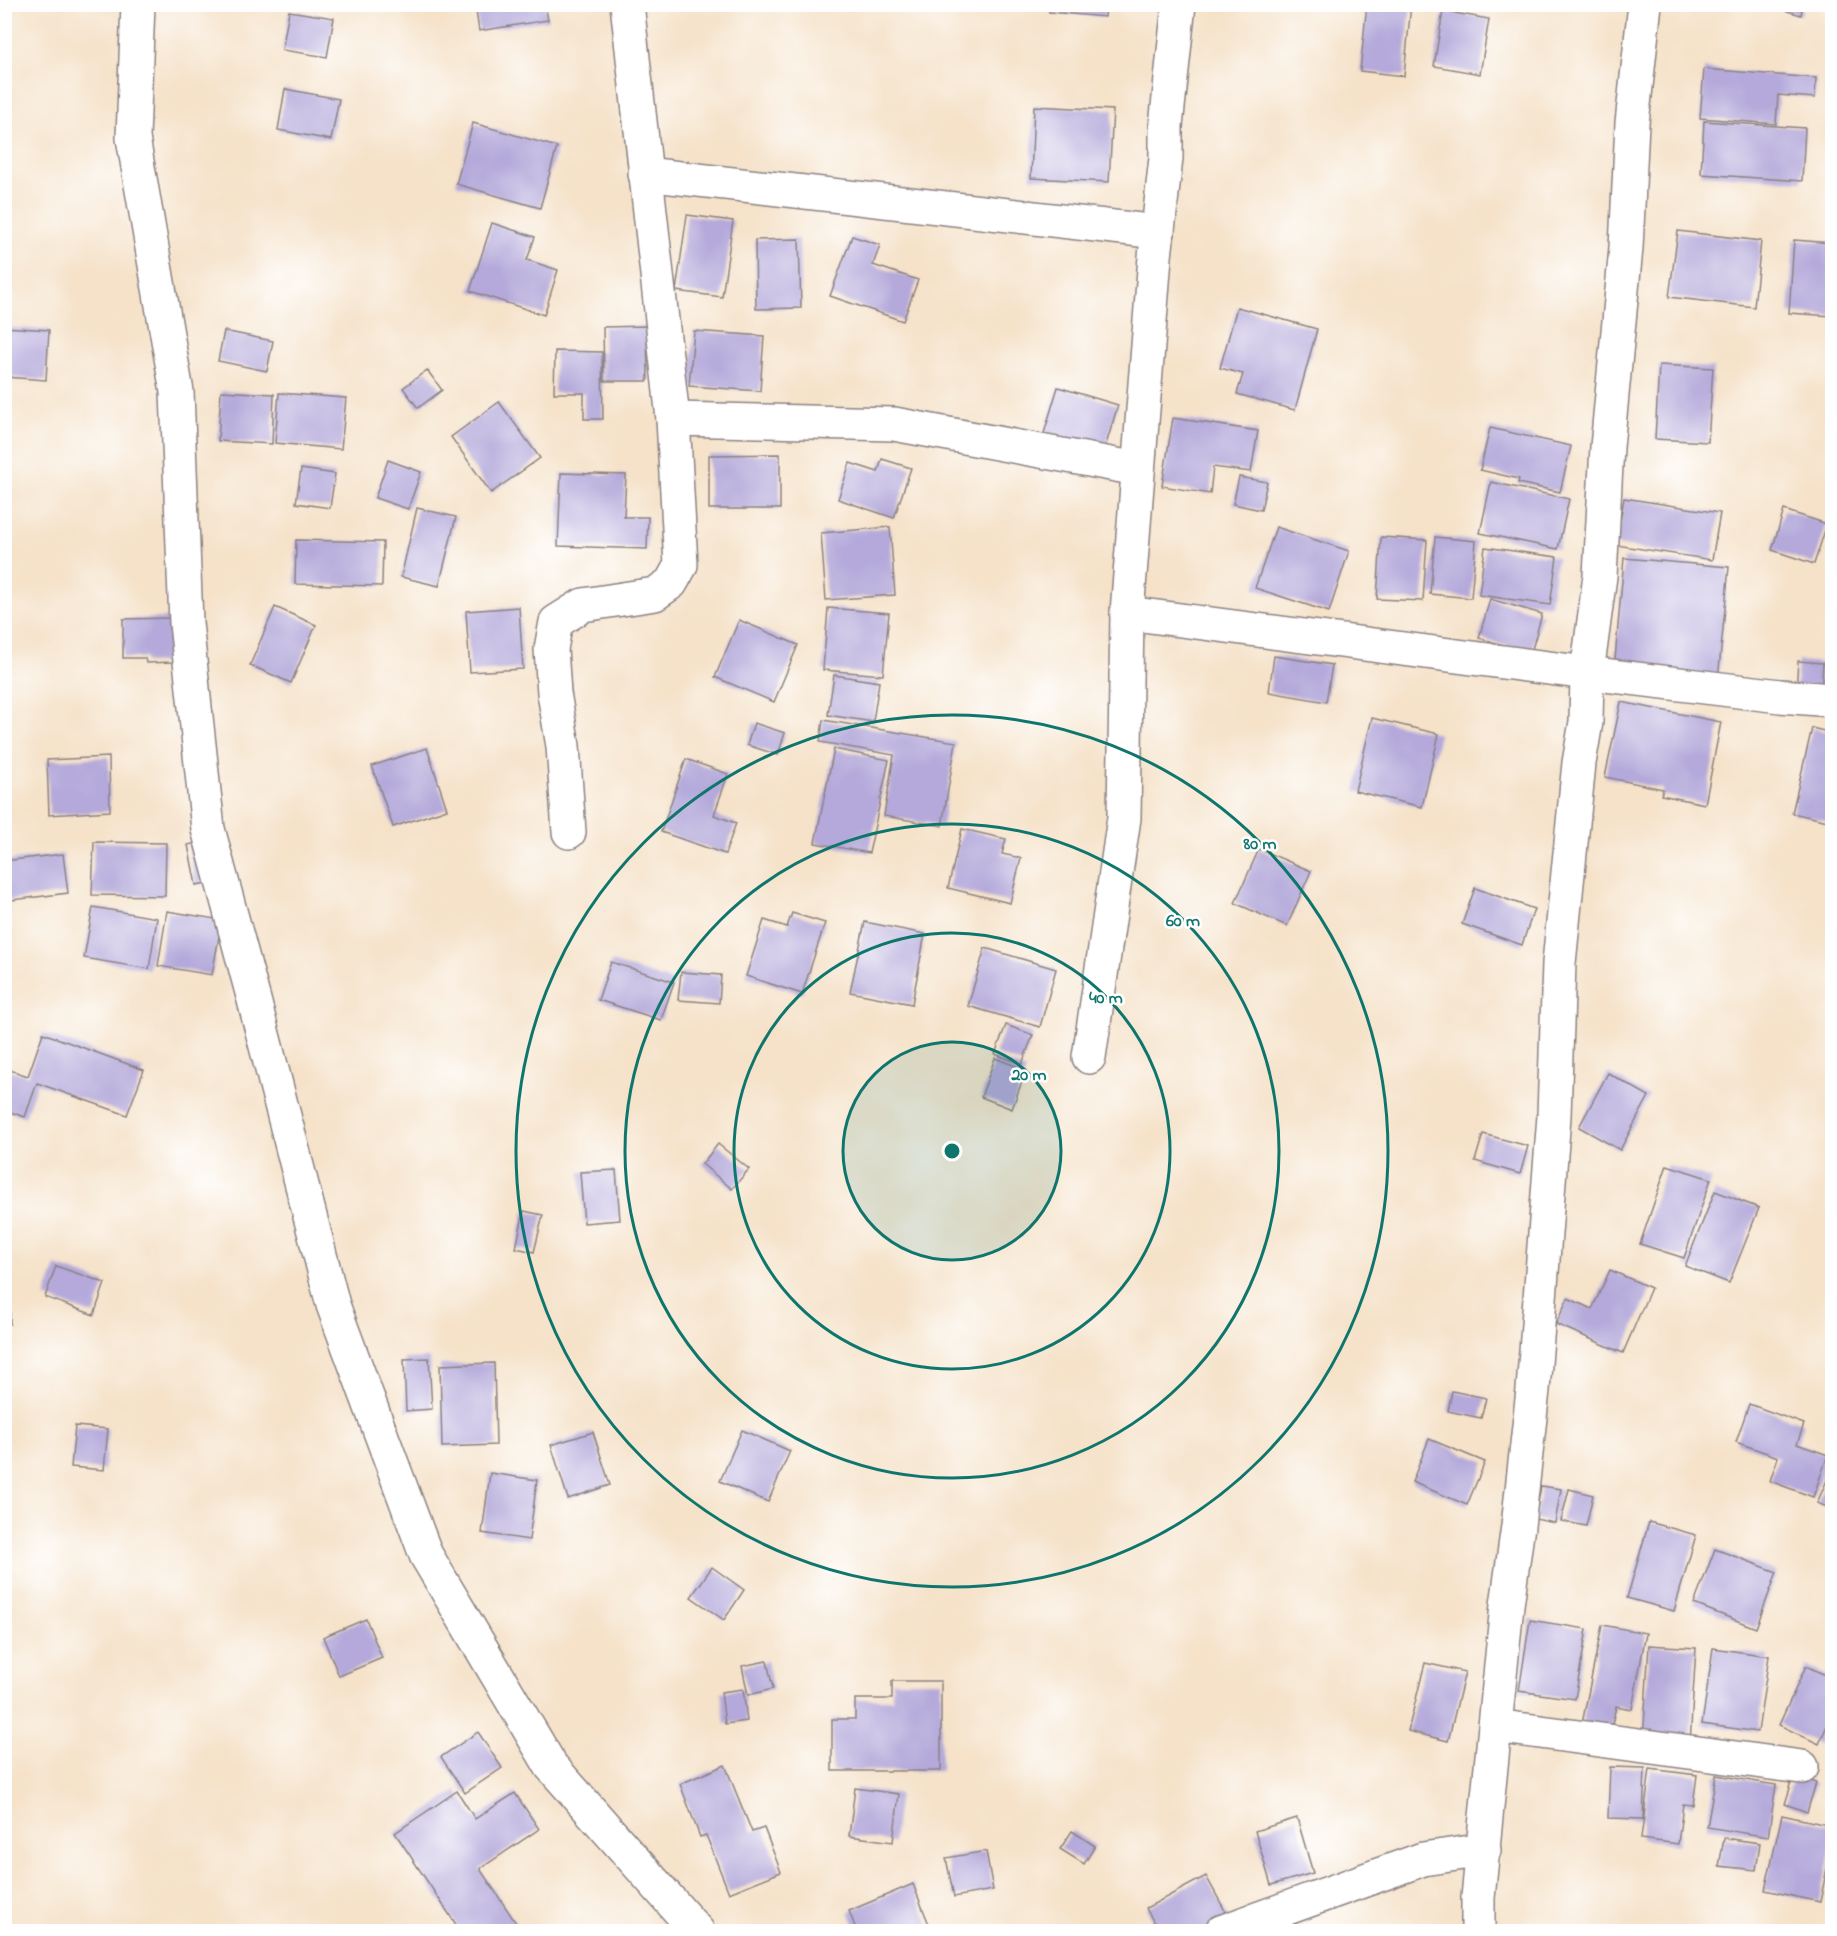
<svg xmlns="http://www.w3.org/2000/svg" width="1837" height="1936" viewBox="0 0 1837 1936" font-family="'Indie Flower',sans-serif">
  <rect width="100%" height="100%" fill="#fff"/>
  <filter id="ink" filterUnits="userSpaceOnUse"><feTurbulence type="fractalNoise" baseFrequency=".0167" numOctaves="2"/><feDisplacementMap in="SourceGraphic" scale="12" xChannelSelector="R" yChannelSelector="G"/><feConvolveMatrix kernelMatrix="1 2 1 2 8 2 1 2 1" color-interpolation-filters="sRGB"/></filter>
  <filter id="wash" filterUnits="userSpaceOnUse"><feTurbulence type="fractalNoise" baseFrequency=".008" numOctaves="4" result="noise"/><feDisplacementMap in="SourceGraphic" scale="24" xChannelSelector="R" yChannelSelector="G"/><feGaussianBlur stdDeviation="1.35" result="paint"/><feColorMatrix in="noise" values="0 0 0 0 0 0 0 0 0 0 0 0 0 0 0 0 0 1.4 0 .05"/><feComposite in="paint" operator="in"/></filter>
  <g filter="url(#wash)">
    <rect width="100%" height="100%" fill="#f5e2c9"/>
    <g id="blocks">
      <g fill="#b4a9da">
        <polygon points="475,4 545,4 548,20 479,31"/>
        <polygon points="1050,4 1106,4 1105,17 1049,12"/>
        <polygon points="1367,4 1411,4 1404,76 1360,71"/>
        <polygon points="1763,4 1803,4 1801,15"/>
        <polygon points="289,11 334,18 327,57 282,50"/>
        <polygon points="1443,11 1489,19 1480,74 1434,66"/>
        <polygon points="1704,69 1816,78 1815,98 1778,95 1776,124 1700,118"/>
        <polygon points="285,89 339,99 331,140 278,130"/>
        <polygon points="1034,106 1113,110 1109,182 1031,178"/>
        <polygon points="1704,121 1805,128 1802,181 1701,174"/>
        <polygon points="473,123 557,147 540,208 456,184"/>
        <polygon points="687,215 733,221 722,297 676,291"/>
        <polygon points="492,223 535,237 527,260 558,270 544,315 470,291"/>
        <polygon points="1678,231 1761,241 1754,307 1669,297"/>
        <polygon points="852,236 880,245 873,265 918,280 903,321 830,296"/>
        <polygon points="799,239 801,308 756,309 755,240"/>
        <polygon points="1794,240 1832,243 1832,316 1789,313"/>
        <polygon points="1237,307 1317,329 1295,410 1237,394 1243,374 1220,368"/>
        <polygon points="647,326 648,381 604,381 603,327"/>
        <polygon points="4,327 49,330 46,380 4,377"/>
        <polygon points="224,331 273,341 267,371 218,361"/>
        <polygon points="694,331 764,336 760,391 689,386"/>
        <polygon points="555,351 602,352 603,419 584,419 584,393 554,393"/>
        <polygon points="1659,365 1713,368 1708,442 1655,439"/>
        <polygon points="427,370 442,390 418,408 403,388"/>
        <polygon points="1058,387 1118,405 1102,458 1042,440"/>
        <polygon points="221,391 274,394 272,444 218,441"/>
        <polygon points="279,393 346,398 341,449 275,443"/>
        <polygon points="499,402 540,458 491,493 451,437"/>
        <polygon points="1173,418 1258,431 1251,472 1213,467 1210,494 1162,486"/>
        <polygon points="1490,428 1571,446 1560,492 1518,483 1519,479 1480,470"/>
        <polygon points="780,454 780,509 709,509 709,455"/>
        <polygon points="882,459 911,468 894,518 838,499 850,463 878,472"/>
        <polygon points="388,460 421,472 408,509 375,498"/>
        <polygon points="301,469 335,474 330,508 296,503"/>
        <polygon points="561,473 626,475 624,517 648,517 647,549 558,546"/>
        <polygon points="1239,477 1267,482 1261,510 1233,504"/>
        <polygon points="1491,482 1569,499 1558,549 1480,533"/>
        <polygon points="1624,498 1720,513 1712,560 1616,545"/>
        <polygon points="417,508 456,517 439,586 401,577"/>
        <polygon points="1784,510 1827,524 1814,564 1772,550"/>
        <polygon points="890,527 895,595 826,600 821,533"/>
        <polygon points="1276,527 1349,551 1329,612 1255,588"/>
        <polygon points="1381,537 1427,540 1423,601 1377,599"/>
        <polygon points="1435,537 1476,541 1471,598 1430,594"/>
        <polygon points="296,540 383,542 382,586 295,584"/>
        <polygon points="1485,547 1557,557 1550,605 1479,595"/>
        <polygon points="1624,558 1729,567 1718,680 1614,671"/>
        <polygon points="1490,599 1542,614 1531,653 1479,638"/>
        <polygon points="275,607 316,625 291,683 250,665"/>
        <polygon points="519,607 523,669 470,672 466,611"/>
        <polygon points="828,608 889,613 883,675 823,670"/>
        <polygon points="174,618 174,662 146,663 145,658 123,658 123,619"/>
        <polygon points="739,620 798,645 774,702 715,677"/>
        <polygon points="1274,656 1332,665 1326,702 1269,692"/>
        <polygon points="1798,661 1823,663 1821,692 1796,691"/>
        <polygon points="834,675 879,682 873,722 828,715"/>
        <polygon points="1621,702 1721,722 1705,804 1661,795 1663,789 1605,777"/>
        <polygon points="1372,718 1439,734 1422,807 1355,791"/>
        <polygon points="823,720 956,742 942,826 884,816 894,755 820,742"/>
        <polygon points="754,723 785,733 778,755 747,745"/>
        <polygon points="1812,728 1832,733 1832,822 1792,813"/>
        <polygon points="427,748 447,809 393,827 372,766"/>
        <polygon points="834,749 889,760 869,853 815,843"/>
        <polygon points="109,757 110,811 49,815 47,760"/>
        <polygon points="686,759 728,774 714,815 736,823 725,854 661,832"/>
        <polygon points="962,829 1006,839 1002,854 1021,858 1010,903 948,888"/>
        <polygon points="209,840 217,881 196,885 188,845"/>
        <polygon points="94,842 166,843 165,896 92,895"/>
        <polygon points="1259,849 1311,871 1287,926 1235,903"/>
        <polygon points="63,854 68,893 4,901 4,861"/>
        <polygon points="1475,888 1534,909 1522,945 1462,924"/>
        <polygon points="93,907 157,918 149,969 84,958"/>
        <polygon points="167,911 222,920 212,975 158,966"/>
        <polygon points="792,913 825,923 802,994 746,976 764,920 787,927"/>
        <polygon points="865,922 925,934 912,1004 850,992"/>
        <polygon points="985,948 1056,969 1040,1027 968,1006"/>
        <polygon points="611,962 674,982 661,1020 598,1000"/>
        <polygon points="681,972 721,975 719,1003 678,1000"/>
        <polygon points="1006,1025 1033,1035 1022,1064 995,1054"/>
        <polygon points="43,1033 144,1070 127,1115 37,1083 25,1117 4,1110 4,1068 28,1076"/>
        <polygon points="995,1058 1026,1070 1012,1109 981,1097"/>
        <polygon points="1608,1073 1649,1096 1620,1150 1579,1127"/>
        <polygon points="1483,1134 1528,1146 1520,1174 1475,1161"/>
        <polygon points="718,1144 749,1169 732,1189 702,1164"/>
        <polygon points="1667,1165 1711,1179 1684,1258 1640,1244"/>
        <polygon points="616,1170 620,1220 584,1223 580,1172"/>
        <polygon points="1715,1191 1759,1208 1729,1283 1685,1266"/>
        <polygon points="524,1211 543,1215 534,1252 516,1248"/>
        <rect x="4" y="1265" width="6" height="59"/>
        <polygon points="56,1266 105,1283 94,1315 45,1297"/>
        <polygon points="1610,1270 1651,1288 1623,1353 1556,1324 1568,1298 1592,1309"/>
        <polygon points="429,1358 432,1409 406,1411 404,1359"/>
        <polygon points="494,1363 496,1445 442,1447 440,1365"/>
        <polygon points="1452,1391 1486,1398 1481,1418 1448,1411"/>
        <polygon points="1749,1404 1804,1424 1797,1444 1828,1455 1813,1497 1770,1481 1778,1457 1736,1442"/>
        <polygon points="75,1426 108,1429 104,1470 71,1467"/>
        <polygon points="742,1430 790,1451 768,1502 720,1481"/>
        <polygon points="593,1432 610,1485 568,1499 551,1445"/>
        <polygon points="1429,1439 1485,1462 1467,1505 1412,1482"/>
        <polygon points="1831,1471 1832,1472 1832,1509 1817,1503"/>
        <polygon points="490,1473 537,1480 529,1540 482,1533"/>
        <polygon points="1541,1486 1561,1489 1555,1523 1535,1519"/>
        <polygon points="1569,1489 1593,1495 1586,1526 1561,1521"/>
        <polygon points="1649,1522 1696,1535 1674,1611 1627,1598"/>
        <polygon points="1715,1549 1777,1572 1756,1628 1694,1604"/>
        <polygon points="712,1567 744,1590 724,1620 691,1597"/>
        <polygon points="366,1619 382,1658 339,1676 323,1637"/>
        <polygon points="1530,1620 1587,1629 1575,1699 1519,1691"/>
        <polygon points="1602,1625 1646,1633 1632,1709 1616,1706 1611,1729 1582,1724"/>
        <polygon points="1649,1645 1696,1648 1690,1743 1643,1741"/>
        <polygon points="1713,1648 1769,1656 1758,1732 1702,1724"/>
        <polygon points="767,1661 773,1689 748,1695 742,1666"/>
        <polygon points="1425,1663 1465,1672 1448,1741 1408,1731"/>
        <polygon points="1806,1666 1832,1678 1832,1714 1819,1744 1779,1725"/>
        <polygon points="892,1681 941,1681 941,1771 832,1771 832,1719 855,1719 855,1699 892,1699"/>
        <polygon points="743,1689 747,1721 725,1724 721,1692"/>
        <polygon points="478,1732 502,1768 465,1793 441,1757"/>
        <polygon points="725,1765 752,1832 764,1828 781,1872 729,1893 706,1835 700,1837 680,1784"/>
        <polygon points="1610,1767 1645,1768 1643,1819 1608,1818"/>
        <polygon points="1650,1769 1697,1775 1693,1805 1683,1804 1678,1844 1641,1839"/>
        <polygon points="1716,1775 1776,1785 1768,1837 1707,1827"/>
        <polygon points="1794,1775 1816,1783 1807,1812 1785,1804"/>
        <polygon points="855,1788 899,1794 893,1842 849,1836"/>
        <polygon points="457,1791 475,1819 515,1793 539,1829 480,1869 522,1932 461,1932 395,1833"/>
        <polygon points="1782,1815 1832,1826 1832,1844 1820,1902 1765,1890"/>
        <polygon points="1297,1818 1313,1873 1271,1885 1255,1831"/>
        <polygon points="1072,1831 1095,1846 1084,1864 1060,1849"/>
        <polygon points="1724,1838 1760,1843 1756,1870 1719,1866"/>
        <polygon points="986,1851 993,1890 954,1897 946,1858"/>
        <polygon points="1206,1876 1229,1918 1203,1932 1159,1932 1146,1908"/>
        <polygon points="913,1884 932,1932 857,1932 849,1911"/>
        <polygon points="1085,1927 1085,1932 1047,1932 1047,1930"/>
      </g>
    </g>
  </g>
  <g filter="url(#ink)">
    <use href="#blocks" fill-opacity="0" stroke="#8c8282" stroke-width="1.5"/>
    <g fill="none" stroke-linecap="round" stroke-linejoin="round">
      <g stroke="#8c8282" stroke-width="36">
        <g id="minor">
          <polyline points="138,4 133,138 177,392 186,623 208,829 254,1000 333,1305 426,1555 551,1766 698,1932"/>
          <polyline points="645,174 1158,232"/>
          <polyline points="673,419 894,424 1138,469"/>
          <polyline points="1127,613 1587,673 1780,696 1832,700"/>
          <polyline points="569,832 563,746 554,693 551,649 556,622 583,605 655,594 671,583 681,565 673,419 627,4"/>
          <polyline points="1089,1057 1124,818 1127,613 1155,257 1166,158 1166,126 1179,4"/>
          <polyline points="1495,1726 1802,1767"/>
          <polyline points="1221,1932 1423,1859 1484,1850"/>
          <polyline points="1478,1932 1478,1898 1507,1605 1518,1526 1533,1390 1554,1116 1559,963 1579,763 1586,722 1587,673 1600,576 1607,447 1626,248 1632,123 1645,4"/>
        </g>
      </g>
      <use href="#minor" stroke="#fff" stroke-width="33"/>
    </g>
  </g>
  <circle cx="952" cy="1151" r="109" fill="#0f766e" fill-opacity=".12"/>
  <g fill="none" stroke="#0f766e" stroke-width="3">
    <circle cx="952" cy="1151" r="109"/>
    <circle cx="952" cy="1151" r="218"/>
    <circle cx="952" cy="1151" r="327"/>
    <circle cx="952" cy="1151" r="436"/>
  </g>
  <circle cx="952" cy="1151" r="9" fill="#0f766e" stroke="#fff" stroke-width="3"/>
  <g font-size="18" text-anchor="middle" font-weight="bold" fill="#0f766e" stroke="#fff" stroke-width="5" stroke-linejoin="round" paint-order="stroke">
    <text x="1260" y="849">80 m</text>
    <text x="1183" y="926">60 m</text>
    <text x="1106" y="1003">40 m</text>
    <text x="1029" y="1080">20 m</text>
  </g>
  <rect width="1837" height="1936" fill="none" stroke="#fff" stroke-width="24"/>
</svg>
